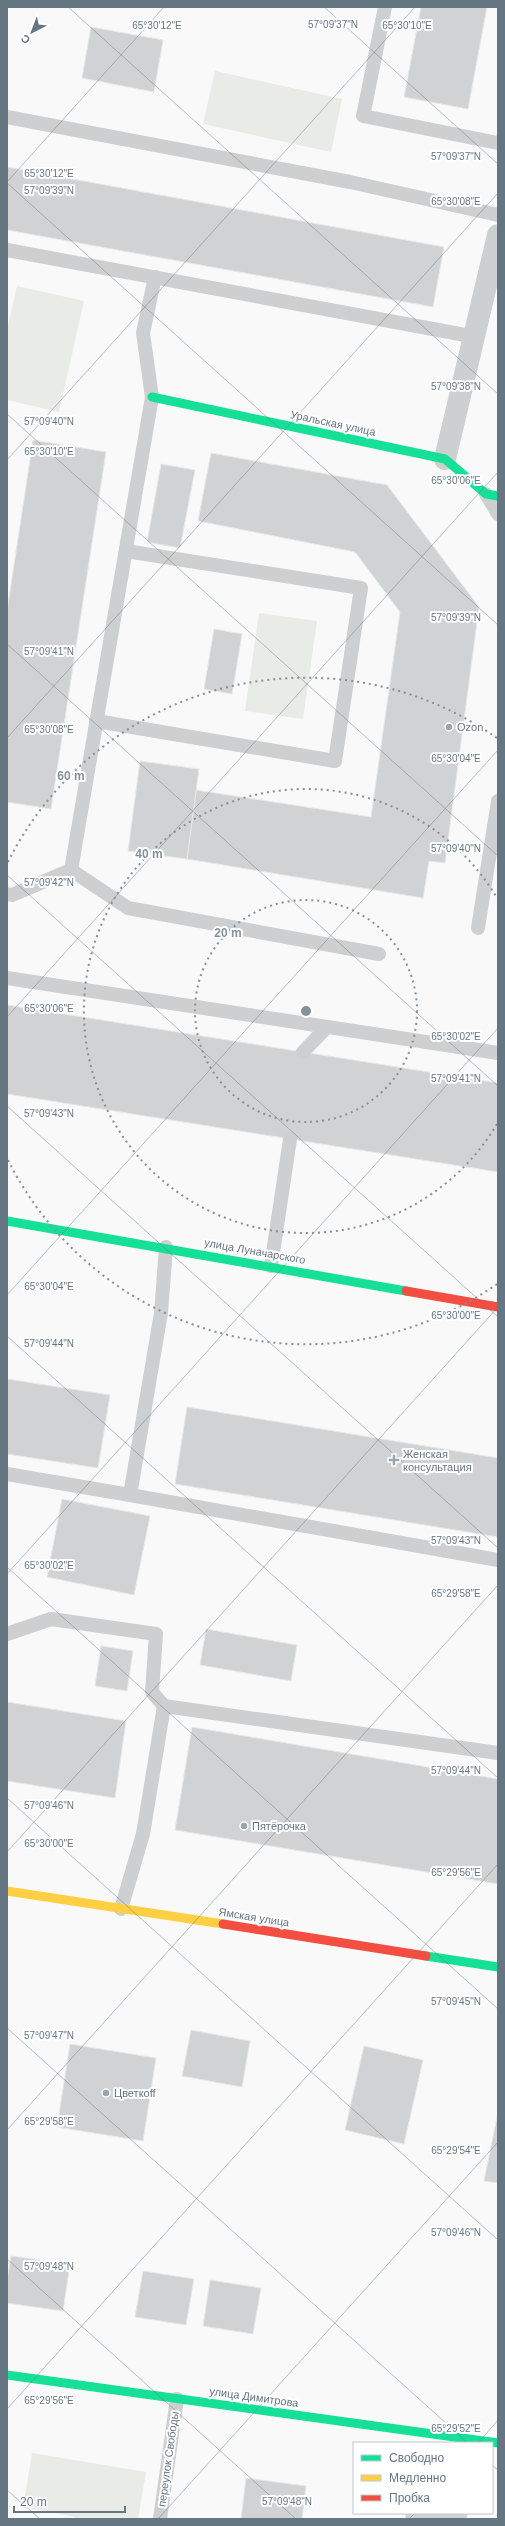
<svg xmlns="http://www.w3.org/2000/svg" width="505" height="2526" viewBox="0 0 505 2526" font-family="Arial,sans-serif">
  <rect width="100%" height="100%" fill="#f9f9f9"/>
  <g fill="#e8ebe6">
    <polygon points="215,71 342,99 331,152 203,124"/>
    <polygon points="17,286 84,301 59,412 7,400 7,330"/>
    <polygon points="259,613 317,621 303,719 245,711"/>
    <polygon points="32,2453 146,2472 138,2519 75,2519 75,2517 23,2507"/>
  </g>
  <g fill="#d0d2d3" stroke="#e8e8e8">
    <polygon points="421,7 487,7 468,109 404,97"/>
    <polygon points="91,27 163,40 154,92 82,78"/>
    <polygon points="7,167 444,247 433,307 7,230"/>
    <polygon points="33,440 106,452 51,809 7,802 7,611"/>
    <polygon points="211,453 387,485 479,607 445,863 429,861 423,898 187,859 196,790 371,817 400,612 355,552 198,521"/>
    <polygon points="161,464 195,470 180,548 147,542"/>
    <polygon points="214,629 242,634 232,694 204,689"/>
    <polygon points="140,761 199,769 187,859 128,851"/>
    <polygon points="7,1005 498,1083 498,1172 7,1094"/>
    <polygon points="7,1379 110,1395 98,1468 7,1454"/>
    <polygon points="187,1407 498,1458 498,1537 175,1484"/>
    <polygon points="62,1499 150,1516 134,1595 47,1577"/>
    <polygon points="206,1629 297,1645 291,1681 200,1665"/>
    <polygon points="101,1646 133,1651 127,1691 95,1686"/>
    <polygon points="7,1702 126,1721 115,1798 7,1781"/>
    <polygon points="192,1727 498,1779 498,1884 175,1830"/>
    <polygon points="191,2030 250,2041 242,2087 182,2076"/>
    <polygon points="70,2044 156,2058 143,2141 57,2127"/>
    <polygon points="364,2046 423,2060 404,2144 345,2130"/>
    <polygon points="498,2112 498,2183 484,2181"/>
    <polygon points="11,2256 70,2264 63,2311 7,2303 7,2281"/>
    <polygon points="143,2271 194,2279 186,2325 135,2317"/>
    <polygon points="210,2280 261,2288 253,2334 203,2326"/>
    <polygon points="246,2478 306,2486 302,2519 241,2519"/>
    <polygon points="406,2513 467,2513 467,2519 405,2519"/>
  </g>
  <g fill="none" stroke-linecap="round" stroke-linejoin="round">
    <g stroke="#cecfd0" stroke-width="14">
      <polyline points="385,7 363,116 498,143"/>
      <polyline points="7,117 350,182 498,215"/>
      <polyline points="7,250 476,337"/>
      <polyline points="486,494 498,514"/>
      <polyline points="96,721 335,761 361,588 126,551"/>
      <polyline points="71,870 128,908 379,954"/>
      <polyline points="7,894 12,895 71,870 152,397 143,333 155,277"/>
      <polyline points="478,928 498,801"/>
      <polyline points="7,978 498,1053"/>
      <polyline points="303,1052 327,1027"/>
      <polyline points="166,1247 161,1313 130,1495 498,1560"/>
      <polyline points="271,1266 290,1139"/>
      <polyline points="7,1474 130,1495"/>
      <polyline points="7,1634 51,1619 156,1634 152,1692 164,1706 143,1834 121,1909"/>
      <polyline points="164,1706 498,1753"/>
      <polyline points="160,2519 177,2399"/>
    </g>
    <polyline stroke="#cecfd0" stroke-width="22" points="445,459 498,235"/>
    <g stroke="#16e098" stroke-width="9">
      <polyline points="152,397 445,459 486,494 498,496"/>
      <polyline points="7,1221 406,1291"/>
      <polyline points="426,1956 498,1967"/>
      <polyline points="7,2375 498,2443"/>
    </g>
    <polyline stroke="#ffcf43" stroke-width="9" points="7,1891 223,1924"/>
    <g stroke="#f24e42" stroke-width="9">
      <polyline points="406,1291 498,1307"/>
      <polyline points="223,1924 426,1956"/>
    </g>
  </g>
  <path fill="none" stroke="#657683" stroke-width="1" stroke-opacity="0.45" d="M68 7 498 394M324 7 498 164M7 182 164 7M7 183 498 625M7 414 498 856M7 460 415 7M7 644 498 1086M7 738 498 193M7 875 498 1317M7 1017 498 472M7 1106 498 1548M7 1295 498 750M7 1336 498 1778M7 1567 498 2009M7 1574 498 1028M7 1798 498 2240M7 1852 498 1307M7 2028 468 2443M7 2130 498 1585M7 2259 296 2519M7 2409 498 1864M478 2443 498 2420M492 2465 498 2470M7 2490 40 2519M158 2519 498 2142M409 2519 415 2513"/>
  <g fill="none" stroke="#84929c" stroke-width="2" stroke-dasharray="2 4">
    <circle cx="306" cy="1011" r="111"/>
    <path d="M497 1124A222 222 0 1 1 497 898"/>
    <path d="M497 1284A333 333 0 0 1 8 1160M8 862A333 333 0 0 1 497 738"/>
  </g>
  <g fill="#99a4ac" stroke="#fff" stroke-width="1.5">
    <circle cx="449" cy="727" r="4"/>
    <path d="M392 1454h4v4h4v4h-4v4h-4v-4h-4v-4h4z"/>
    <circle cx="244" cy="1826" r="4"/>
    <circle cx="106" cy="2093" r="4"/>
  </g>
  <g text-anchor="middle" stroke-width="4" stroke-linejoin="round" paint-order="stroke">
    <g font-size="11" fill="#657683" stroke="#fff">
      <text transform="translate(333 423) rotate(12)" y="4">Уральская улица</text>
      <text transform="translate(255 1251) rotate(10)" y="4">улица Луначарского</text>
      <text transform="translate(254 1917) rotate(9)" y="4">Ямская улица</text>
      <text transform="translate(254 2397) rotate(8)" y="4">улица Димитрова</text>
      <text transform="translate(168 2459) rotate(-82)" y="4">переулок Свободы</text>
    </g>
    <g font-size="11" fill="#657683" stroke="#fff" text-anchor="start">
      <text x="457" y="731">Ozon</text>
      <text x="403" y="1458">Женская<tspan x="403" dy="13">консультация</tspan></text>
      <text x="252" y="1830">Пятёрочка</text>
      <text x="114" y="2097">Цветкоff</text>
    </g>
  </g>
  <g font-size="10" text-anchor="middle" fill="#657683" stroke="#fff" stroke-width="4" stroke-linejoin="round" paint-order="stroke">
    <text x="333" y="28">57°09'37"N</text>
    <text x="157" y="29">65°30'12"E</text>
    <text x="407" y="29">65°30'10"E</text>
    <text x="456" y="160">57°09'37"N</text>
    <text x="49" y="177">65°30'12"E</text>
    <text x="49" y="194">57°09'39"N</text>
    <text x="456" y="205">65°30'08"E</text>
    <text x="456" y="390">57°09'38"N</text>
    <text x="49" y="425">57°09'40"N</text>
    <text x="49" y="455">65°30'10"E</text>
    <text x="456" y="484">65°30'06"E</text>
    <text x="456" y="621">57°09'39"N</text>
    <text x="49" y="655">57°09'41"N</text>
    <text x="49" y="733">65°30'08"E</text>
    <text x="456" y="762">65°30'04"E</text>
    <text x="456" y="852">57°09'40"N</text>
    <text x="49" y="886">57°09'42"N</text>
    <text x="49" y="1012">65°30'06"E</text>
    <text x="456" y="1040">65°30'02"E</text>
    <text x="456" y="1082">57°09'41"N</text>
    <text x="49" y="1117">57°09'43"N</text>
    <text x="49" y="1290">65°30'04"E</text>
    <text x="456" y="1319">65°30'00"E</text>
    <text x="49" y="1347">57°09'44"N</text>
    <text x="456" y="1544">57°09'43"N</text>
    <text x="49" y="1569">65°30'02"E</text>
    <text x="456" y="1597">65°29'58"E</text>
    <text x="456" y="1774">57°09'44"N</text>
    <text x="49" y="1809">57°09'46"N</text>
    <text x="49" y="1847">65°30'00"E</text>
    <text x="456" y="1876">65°29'56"E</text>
    <text x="456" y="2005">57°09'45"N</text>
    <text x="49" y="2039">57°09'47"N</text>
    <text x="49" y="2125">65°29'58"E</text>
    <text x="456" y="2154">65°29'54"E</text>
    <text x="456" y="2236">57°09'46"N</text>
    <text x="49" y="2270">57°09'48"N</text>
    <text x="49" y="2404">65°29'56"E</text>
    <text x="456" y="2432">65°29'52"E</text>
    <text x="287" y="2505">57°09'48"N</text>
  </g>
  <circle cx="306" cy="1011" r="6" fill="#84929c" stroke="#fff" stroke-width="2"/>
  <g font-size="12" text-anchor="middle" font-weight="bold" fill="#84929c" stroke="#fff" stroke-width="4" stroke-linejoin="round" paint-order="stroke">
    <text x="71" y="780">60 m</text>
    <text x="149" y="858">40 m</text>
    <text x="228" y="937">20 m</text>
  </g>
  <rect width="505" height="2526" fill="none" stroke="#657683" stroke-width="16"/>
  <rect x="353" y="2442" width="140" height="72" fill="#ffffff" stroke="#c1c8cd"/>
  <rect x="361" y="2455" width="20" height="6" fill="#16e098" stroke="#c1c8cd"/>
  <text x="389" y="2462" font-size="12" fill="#657683">Свободно</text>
  <rect x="361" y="2475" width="20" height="6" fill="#ffcf43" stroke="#c1c8cd"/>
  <text x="389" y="2482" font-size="12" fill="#657683">Медленно</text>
  <rect x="361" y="2495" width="20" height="6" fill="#f24e42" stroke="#c1c8cd"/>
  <text x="389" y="2502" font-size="12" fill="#657683">Пробка</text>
  <g transform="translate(32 32) rotate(222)" stroke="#ffffff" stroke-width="3" paint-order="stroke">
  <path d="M0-3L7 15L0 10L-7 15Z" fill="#657683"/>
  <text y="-6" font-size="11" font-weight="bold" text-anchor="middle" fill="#657683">С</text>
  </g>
  <path d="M14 2506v6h111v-6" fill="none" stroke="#657683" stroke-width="2"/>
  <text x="20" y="2506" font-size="12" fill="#657683" stroke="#ffffff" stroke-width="3" paint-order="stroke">20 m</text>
</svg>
